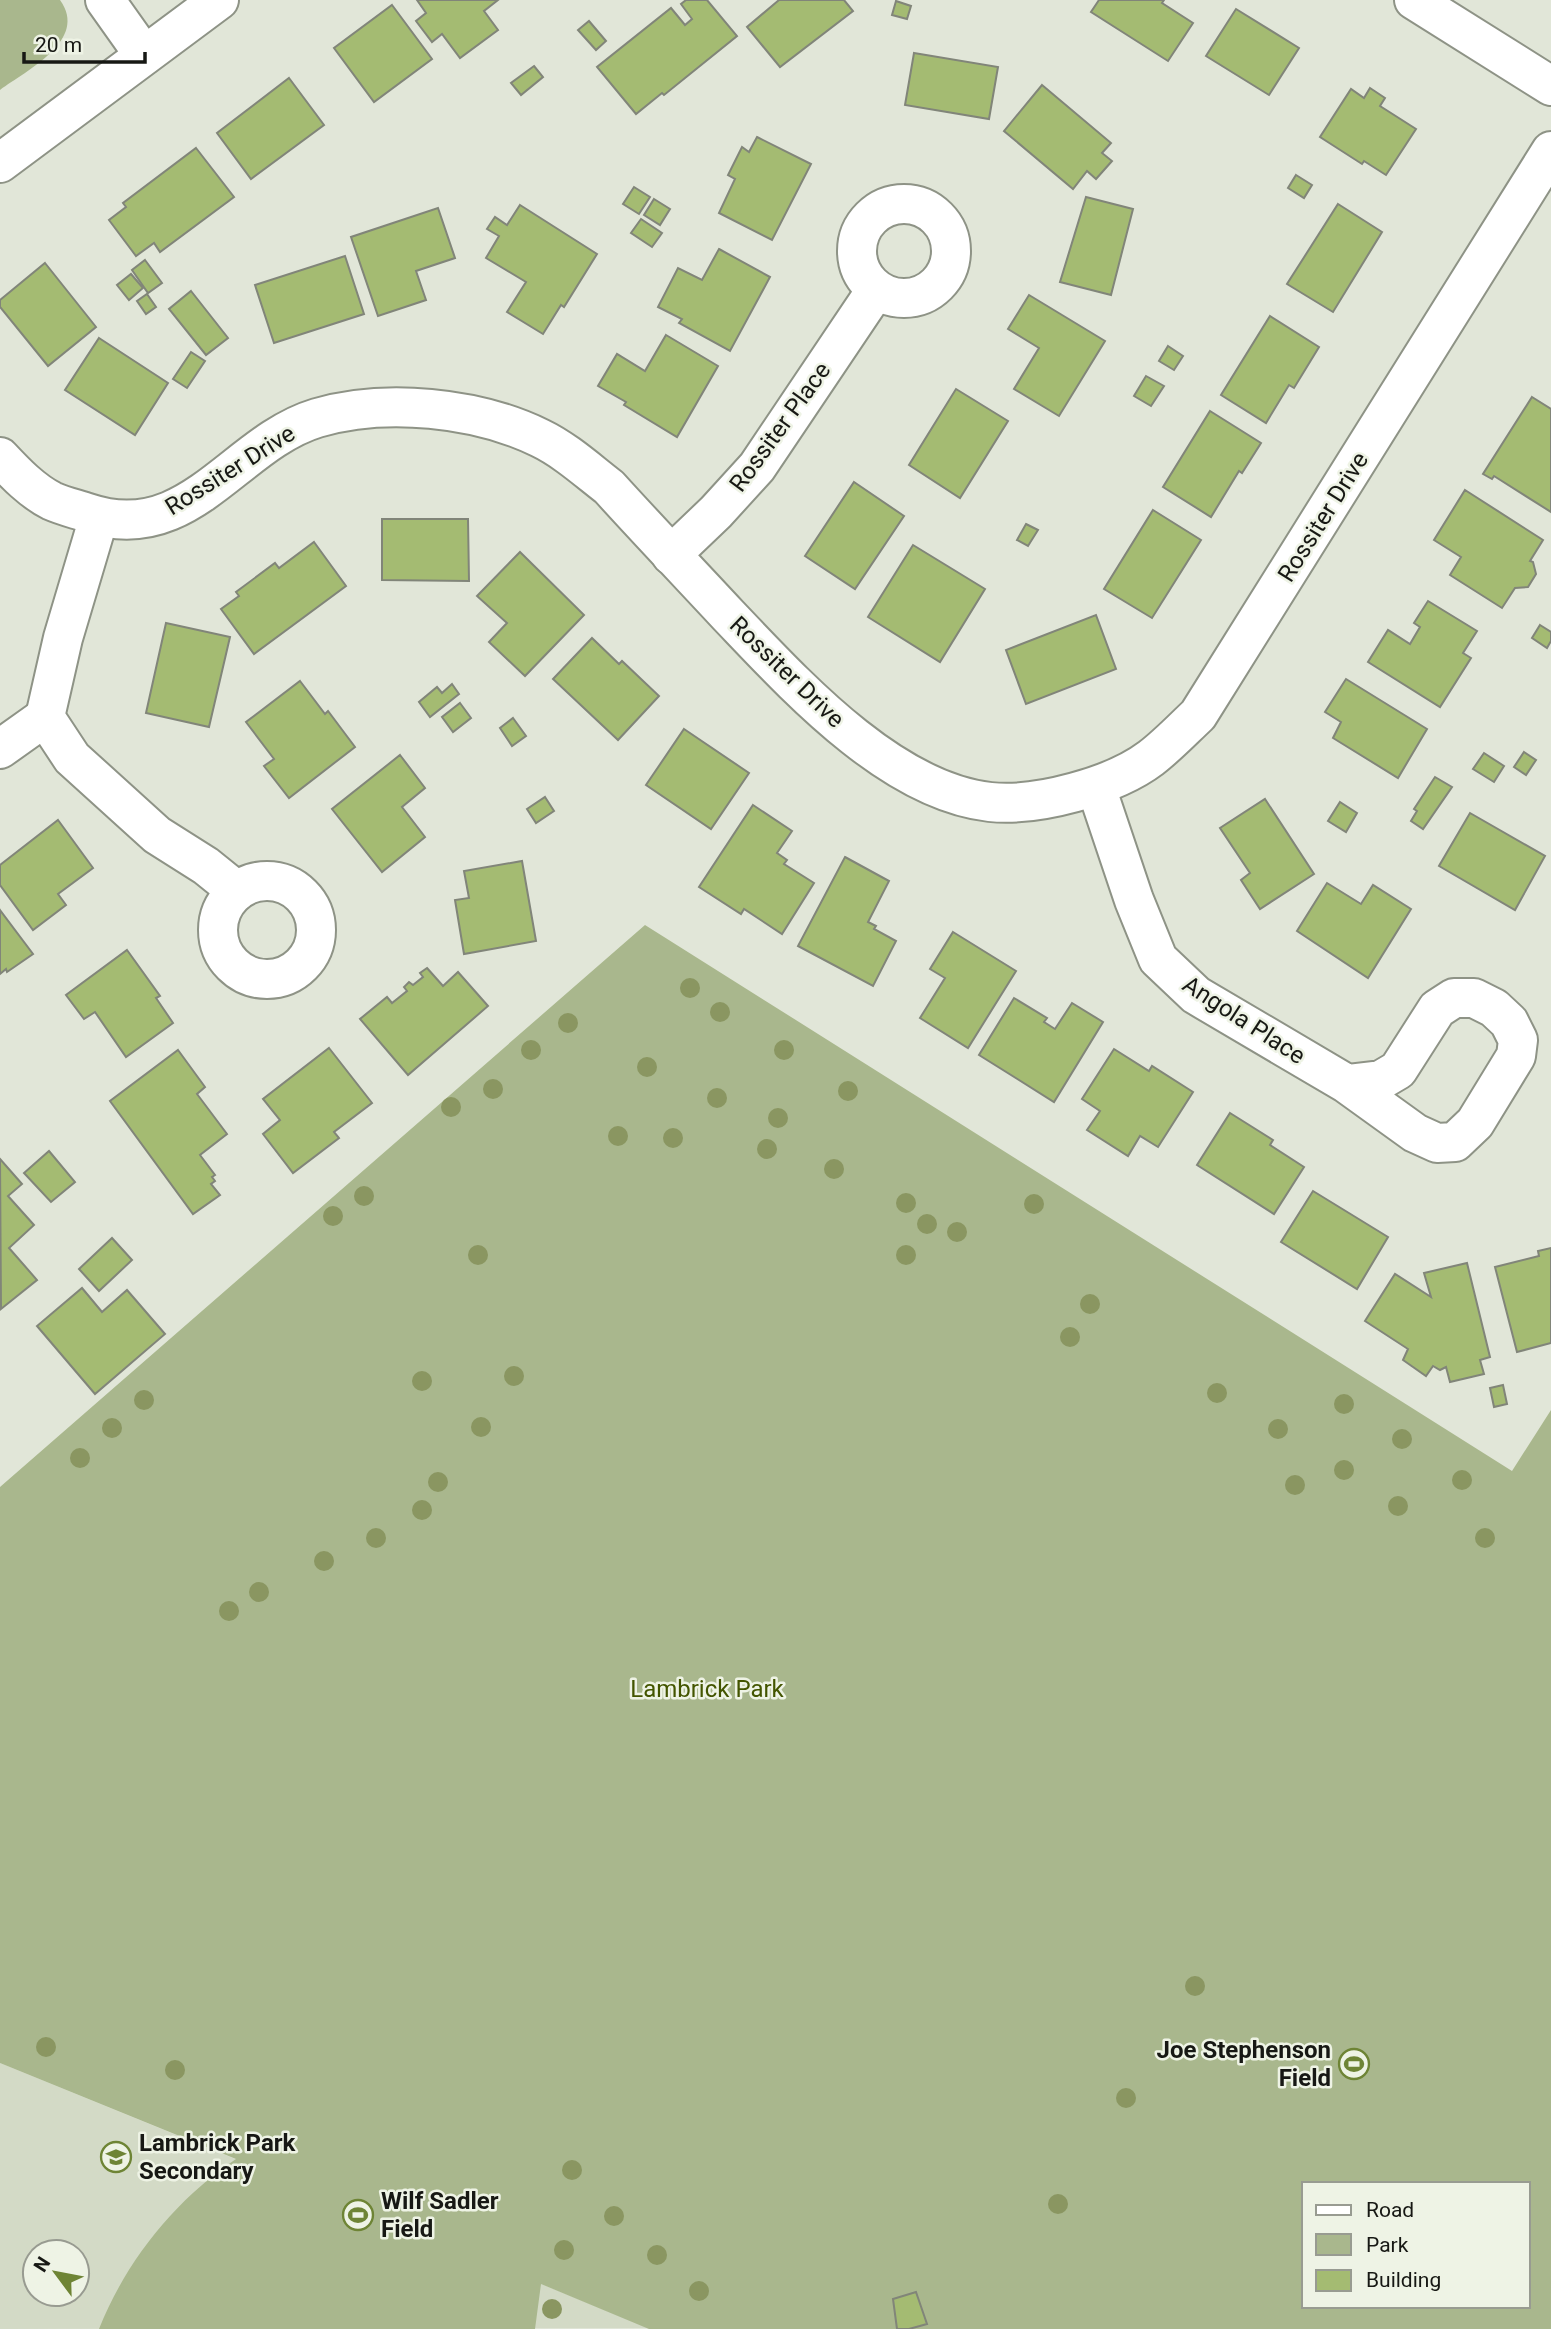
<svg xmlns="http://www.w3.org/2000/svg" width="1551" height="2329" viewBox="0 0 1551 2329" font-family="Roboto,sans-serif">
  <rect width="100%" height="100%" fill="#e1e6d8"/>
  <path fill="#d3dac6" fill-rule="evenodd" d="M0 2063 649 2328 0 2329ZM35 2252H77V2294H35Z"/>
  <g fill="#a9b78d" fill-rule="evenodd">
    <path d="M0 0H60C89 40 27 70 0 90Z"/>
    <path d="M645 925 1512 1471 1551 1410V2329H649L541 2284 535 2329H99C126 2261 175 2200 236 2159L0 2063V1487ZM1304 2184H1528V2306H1304Z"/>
  </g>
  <g fill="#a4bb72" stroke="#818579" stroke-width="2">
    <polygon points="417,0 498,0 484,11 498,30 460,58 442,34 432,42 416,21 426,13"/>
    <polygon points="686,0 707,0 737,36 664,95 662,93 636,114 597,67 671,8 685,25 692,19 681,4"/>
    <polygon points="779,0 844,0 853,11 780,67 747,27"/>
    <polygon points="1099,0 1164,0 1162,3 1193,23 1168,61 1091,12"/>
    <polygon points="896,1 911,6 907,19 892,15"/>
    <polygon points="392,5 432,59 374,102 334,48"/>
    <polygon points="1236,9 1299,48 1269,95 1206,56"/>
    <polygon points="589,21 606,41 596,50 578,30"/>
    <polygon points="914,53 998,67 989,119 905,105"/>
    <polygon points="534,66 543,77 521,95 511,83"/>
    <polygon points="289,78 324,125 251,179 217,133"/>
    <polygon points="1042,85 1111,143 1102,153 1112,161 1096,179 1087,171 1073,189 1004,131"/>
    <polygon points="1370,88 1385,98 1380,106 1416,129 1386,175 1364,161 1362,164 1320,137 1351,89 1364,98"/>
    <polygon points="757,137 811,164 772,240 719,213 735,179 728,175 742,147 749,152"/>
    <polygon points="196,148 234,197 160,252 154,243 136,256 109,220 126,207 123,203"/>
    <polygon points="1296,175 1312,185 1304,198 1288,188"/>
    <polygon points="634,187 650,197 639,214 623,204"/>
    <polygon points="1086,197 1133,209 1111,295 1060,282"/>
    <polygon points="654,199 670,209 660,225 644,215"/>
    <polygon points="1338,204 1382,232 1333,312 1287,284"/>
    <polygon points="520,205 597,254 564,307 561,305 543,334 507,312 526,282 486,258 499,236 487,229 495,217 507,225"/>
    <polygon points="438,208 455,258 416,271 426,300 378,316 351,237"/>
    <polygon points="641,219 662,233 652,247 631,233"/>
    <polygon points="719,249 770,277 730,351 679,323 682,319 658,307 678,268 702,280"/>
    <polygon points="345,256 364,314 274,343 255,285"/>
    <polygon points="145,260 162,283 148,293 132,270"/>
    <polygon points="45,263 96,327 48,366 0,307 0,300"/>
    <polygon points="131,274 143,288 129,300 117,285"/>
    <polygon points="191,291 228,338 206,355 169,309"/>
    <polygon points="147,294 156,307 146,314 137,301"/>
    <polygon points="1029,295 1105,341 1059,416 1014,389 1039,348 1008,329"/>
    <polygon points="1270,316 1319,347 1294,388 1289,385 1266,423 1221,395"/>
    <polygon points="666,335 718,366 677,437 624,405 626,402 598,386 617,354 645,371"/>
    <polygon points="99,338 168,383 135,435 65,390"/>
    <polygon points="1168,346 1183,356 1174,370 1159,361"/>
    <polygon points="191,352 205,361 187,388 173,379"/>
    <polygon points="1146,376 1164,386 1151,406 1134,396"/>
    <polygon points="956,389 1008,421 960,498 909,465"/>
    <polygon points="1532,397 1551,409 1551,512 1494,476 1492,479 1483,474"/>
    <polygon points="1210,411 1261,443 1242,473 1239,471 1211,517 1163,487"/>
    <polygon points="854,482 904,516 855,589 805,556"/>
    <polygon points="1465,490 1543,540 1530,561 1533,562 1536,574 1528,587 1515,588 1502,608 1450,575 1461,557 1434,540"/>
    <polygon points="1153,510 1201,540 1152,618 1104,589"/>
    <polygon points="382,519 468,519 469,581 382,580"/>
    <polygon points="1026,524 1038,530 1028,546 1017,540"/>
    <polygon points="314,542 346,586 254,654 221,609 239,596 236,592 275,563 279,568"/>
    <polygon points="913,545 985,589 940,662 868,617"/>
    <polygon points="520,552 584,615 525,676 489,642 507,623 477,596"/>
    <polygon points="1428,601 1477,631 1463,653 1471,658 1440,707 1368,662 1388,630 1410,644 1420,627 1414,623"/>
    <polygon points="1096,615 1116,669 1026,704 1006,650"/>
    <polygon points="166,623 230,637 209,727 146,713"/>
    <polygon points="1540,625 1551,632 1551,641 1547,648 1532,638"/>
    <polygon points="592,638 619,664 622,661 659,696 618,740 553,679"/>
    <polygon points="1346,679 1427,729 1398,778 1333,738 1341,722 1325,712"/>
    <polygon points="300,681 325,714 328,711 355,747 289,798 264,766 274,759 246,722"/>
    <polygon points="452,684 459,694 430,717 419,702 437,687 442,693"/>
    <polygon points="460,703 471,718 453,732 442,717"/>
    <polygon points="513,718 526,736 512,746 500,728"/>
    <polygon points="684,729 749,773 711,829 646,785"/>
    <polygon points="1524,752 1536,760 1526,775 1514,767"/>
    <polygon points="1484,753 1504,766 1494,782 1473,769"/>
    <polygon points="400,755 425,788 402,807 425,837 382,872 332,809"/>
    <polygon points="1435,777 1452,787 1423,829 1411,821 1417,811 1414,809"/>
    <polygon points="545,797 554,811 536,823 527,809"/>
    <polygon points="1265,799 1314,874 1260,909 1241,880 1250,873 1220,828"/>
    <polygon points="1340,802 1357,813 1346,832 1328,821"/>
    <polygon points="753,805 792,831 777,853 787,860 784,864 814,883 782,934 744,909 741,914 699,887"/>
    <polygon points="1470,813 1545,856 1515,910 1439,866"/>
    <polygon points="58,820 93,868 58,894 66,905 33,930 0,885 0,865"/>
    <polygon points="845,857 889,881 868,922 876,926 874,929 896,941 873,986 798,946"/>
    <polygon points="522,861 536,941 464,954 455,900 469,898 464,871"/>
    <polygon points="1327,883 1361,904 1373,885 1411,909 1368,978 1297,931"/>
    <polygon points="0,910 33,954 7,972 6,969 0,974"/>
    <polygon points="953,932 1016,971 968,1048 920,1018 945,978 930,969"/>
    <polygon points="127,950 160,996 156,998 173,1023 126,1057 95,1012 84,1019 66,995"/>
    <polygon points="427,968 443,986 458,972 488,1006 408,1075 360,1019 387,997 392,1003 407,991 404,987 409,982 413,985 423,977 420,973"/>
    <polygon points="1014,998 1047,1018 1044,1022 1055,1029 1072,1003 1103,1022 1054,1102 979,1055"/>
    <polygon points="329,1048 372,1103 334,1132 339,1138 293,1173 263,1134 280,1120 263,1099"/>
    <polygon points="1114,1049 1149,1071 1152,1066 1193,1092 1158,1147 1140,1136 1128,1156 1087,1130 1100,1111 1082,1099"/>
    <polygon points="178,1050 205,1087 197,1094 227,1134 200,1155 215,1175 212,1177 215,1181 211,1184 220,1195 193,1214 110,1101"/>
    <polygon points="1230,1113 1273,1140 1270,1145 1304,1167 1274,1214 1197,1165"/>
    <polygon points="49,1151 75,1182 51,1202 24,1173"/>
    <polygon points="0,1159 22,1184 8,1196 34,1225 9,1248 37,1280 1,1309"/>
    <polygon points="1313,1191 1388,1237 1357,1289 1281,1242"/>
    <polygon points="112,1238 132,1260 99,1291 79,1269"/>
    <polygon points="1551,1248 1551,1343 1517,1352 1495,1267 1539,1256 1538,1251"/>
    <polygon points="1467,1263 1490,1357 1480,1360 1484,1374 1450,1382 1446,1367 1440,1370 1433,1366 1426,1376 1403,1360 1408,1349 1365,1321 1395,1274 1431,1297 1424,1273"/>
    <polygon points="82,1288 102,1312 127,1290 165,1334 95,1394 37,1326"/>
    <polygon points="1503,1385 1507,1404 1494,1407 1490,1388"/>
    <polygon points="916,2292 927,2324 909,2329 897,2329 893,2299"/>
  </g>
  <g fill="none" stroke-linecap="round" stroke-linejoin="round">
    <g stroke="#8e9386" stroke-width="42">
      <g id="minor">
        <polyline points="105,0 144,55"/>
        <polyline points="1414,0 1551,86"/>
        <polyline points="0,163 219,0"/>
        <circle cx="904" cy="251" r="47"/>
        <path d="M0 457C15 473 32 491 52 501 63 506 76 509 88 513 189 547 234 443 317 418 385 398 477 407 540 438 565 450 587 470 609 487 648 530 688 572 728 615 794 684 890 791 990 802 1037 807 1114 786 1151 758 1168 745 1183 729 1198 715L1551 151"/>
        <polyline points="99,517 63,638 45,717 72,758 157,835 206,866 237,891"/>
        <polyline points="671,555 716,512 757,467 876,290"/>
        <polyline points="0,749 45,717"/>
        <polyline points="1096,787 1134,900 1158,959 1196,995 1347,1084 1415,1133 1437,1143 1455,1142 1475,1123 1516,1056 1518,1040 1509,1022 1494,1008 1474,998 1454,998 1437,1009 1398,1070 1381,1080 1347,1084"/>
        <circle cx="267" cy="930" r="49"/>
      </g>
    </g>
    <use href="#minor" stroke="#fff" stroke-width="38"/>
  </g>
  <g fill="#8a9661">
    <circle cx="690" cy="988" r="10"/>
    <circle cx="720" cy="1012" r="10"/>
    <circle cx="568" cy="1023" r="10"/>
    <circle cx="531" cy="1050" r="10"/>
    <circle cx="784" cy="1050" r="10"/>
    <circle cx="647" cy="1067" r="10"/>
    <circle cx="493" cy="1089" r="10"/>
    <circle cx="848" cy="1091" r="10"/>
    <circle cx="717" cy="1098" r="10"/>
    <circle cx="451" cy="1107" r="10"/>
    <circle cx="778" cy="1118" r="10"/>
    <circle cx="618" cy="1136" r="10"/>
    <circle cx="673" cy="1138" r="10"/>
    <circle cx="767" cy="1149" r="10"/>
    <circle cx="834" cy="1169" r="10"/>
    <circle cx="364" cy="1196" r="10"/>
    <circle cx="906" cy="1203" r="10"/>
    <circle cx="1034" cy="1204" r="10"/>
    <circle cx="333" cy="1216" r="10"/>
    <circle cx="927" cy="1224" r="10"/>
    <circle cx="957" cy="1232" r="10"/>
    <circle cx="478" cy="1255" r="10"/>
    <circle cx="906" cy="1255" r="10"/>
    <circle cx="1090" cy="1304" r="10"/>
    <circle cx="1070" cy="1337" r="10"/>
    <circle cx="514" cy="1376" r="10"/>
    <circle cx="422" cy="1381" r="10"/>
    <circle cx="1217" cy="1393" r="10"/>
    <circle cx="144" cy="1400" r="10"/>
    <circle cx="1344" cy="1404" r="10"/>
    <circle cx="481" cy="1427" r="10"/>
    <circle cx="112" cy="1428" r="10"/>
    <circle cx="1278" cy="1429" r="10"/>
    <circle cx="1402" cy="1439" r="10"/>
    <circle cx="80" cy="1458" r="10"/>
    <circle cx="1344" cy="1470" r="10"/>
    <circle cx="1462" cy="1480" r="10"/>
    <circle cx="438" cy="1482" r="10"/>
    <circle cx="1295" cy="1485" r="10"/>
    <circle cx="1398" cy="1506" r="10"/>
    <circle cx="422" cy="1510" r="10"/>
    <circle cx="376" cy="1538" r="10"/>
    <circle cx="1485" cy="1538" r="10"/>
    <circle cx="324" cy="1561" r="10"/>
    <circle cx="259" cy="1592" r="10"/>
    <circle cx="229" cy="1611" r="10"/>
    <circle cx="1195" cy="1986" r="10"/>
    <circle cx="46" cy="2047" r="10"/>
    <circle cx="175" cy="2070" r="10"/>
    <circle cx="1126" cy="2098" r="10"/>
    <circle cx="572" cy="2170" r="10"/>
    <circle cx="1058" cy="2204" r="10"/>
    <circle cx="614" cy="2216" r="10"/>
    <circle cx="564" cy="2250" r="10"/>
    <circle cx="657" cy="2255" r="10"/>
    <circle cx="699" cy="2291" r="10"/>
    <circle cx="552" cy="2309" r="10"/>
  </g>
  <defs>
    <g id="stadium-ring" transform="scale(1.575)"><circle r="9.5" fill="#eef3e5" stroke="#6e8435" stroke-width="1.5"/><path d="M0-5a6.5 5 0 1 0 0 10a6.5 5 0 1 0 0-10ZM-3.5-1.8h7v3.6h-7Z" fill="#6e8435"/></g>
    <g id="school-ring" transform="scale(1.575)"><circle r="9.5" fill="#eef3e5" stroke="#6e8435" stroke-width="1.5"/><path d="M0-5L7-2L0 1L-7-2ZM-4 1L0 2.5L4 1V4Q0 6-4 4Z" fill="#6e8435"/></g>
  </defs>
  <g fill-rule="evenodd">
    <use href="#stadium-ring" x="1354" y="2064"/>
    <use href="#school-ring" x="116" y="2157"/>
    <use href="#stadium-ring" x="358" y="2215"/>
  </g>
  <g text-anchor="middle" stroke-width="5" stroke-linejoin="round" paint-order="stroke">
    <g font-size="24" fill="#171814" stroke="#eef3e5">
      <text transform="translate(780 427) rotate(-54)" y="8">Rossiter Place</text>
      <text transform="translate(230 470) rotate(-32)" y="8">Rossiter Drive</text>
      <text transform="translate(1323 517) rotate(-58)" y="8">Rossiter Drive</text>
      <text transform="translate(787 672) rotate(44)" y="8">Rossiter Drive</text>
      <text transform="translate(1244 1020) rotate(33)" y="8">Angola Place</text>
    </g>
    <g font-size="24" fill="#435500" stroke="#eef3e5">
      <text x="707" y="1697">Lambrick Park</text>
    </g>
    <g font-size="24" font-weight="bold" fill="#171814" stroke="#eef3e5" text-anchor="start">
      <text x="1331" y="2058" text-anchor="end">Joe Stephenson<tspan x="1331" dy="28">Field</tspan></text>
      <text x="139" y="2151">Lambrick Park<tspan x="139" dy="28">Secondary</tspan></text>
      <text x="381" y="2209">Wilf Sadler<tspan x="381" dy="28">Field</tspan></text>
    </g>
  </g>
  <rect x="1302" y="2182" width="228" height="126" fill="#eef3e5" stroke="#989b91" stroke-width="2"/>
  <rect x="1316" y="2205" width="35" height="10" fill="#ffffff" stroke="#989b91" stroke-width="2"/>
  <text x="1366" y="2217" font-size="21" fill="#171814">Road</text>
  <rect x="1316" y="2234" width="35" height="21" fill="#a9b78d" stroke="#989b91" stroke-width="2"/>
  <text x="1366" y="2252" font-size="21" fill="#171814">Park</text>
  <rect x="1316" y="2270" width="35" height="21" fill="#a4bb72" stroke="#989b91" stroke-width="2"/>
  <text x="1366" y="2287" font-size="21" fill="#171814">Building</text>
  <g transform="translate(56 2273) rotate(302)"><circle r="33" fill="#eef3e5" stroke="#989b91" stroke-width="2"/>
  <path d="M0-5L12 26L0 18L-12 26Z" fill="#6e8435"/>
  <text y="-10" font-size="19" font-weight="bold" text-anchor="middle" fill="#171814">N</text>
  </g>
  <path d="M24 52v10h121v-10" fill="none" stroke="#171814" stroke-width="3.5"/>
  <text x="35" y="52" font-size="21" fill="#171814" stroke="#eef3e5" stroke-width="5" paint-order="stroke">20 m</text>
</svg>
